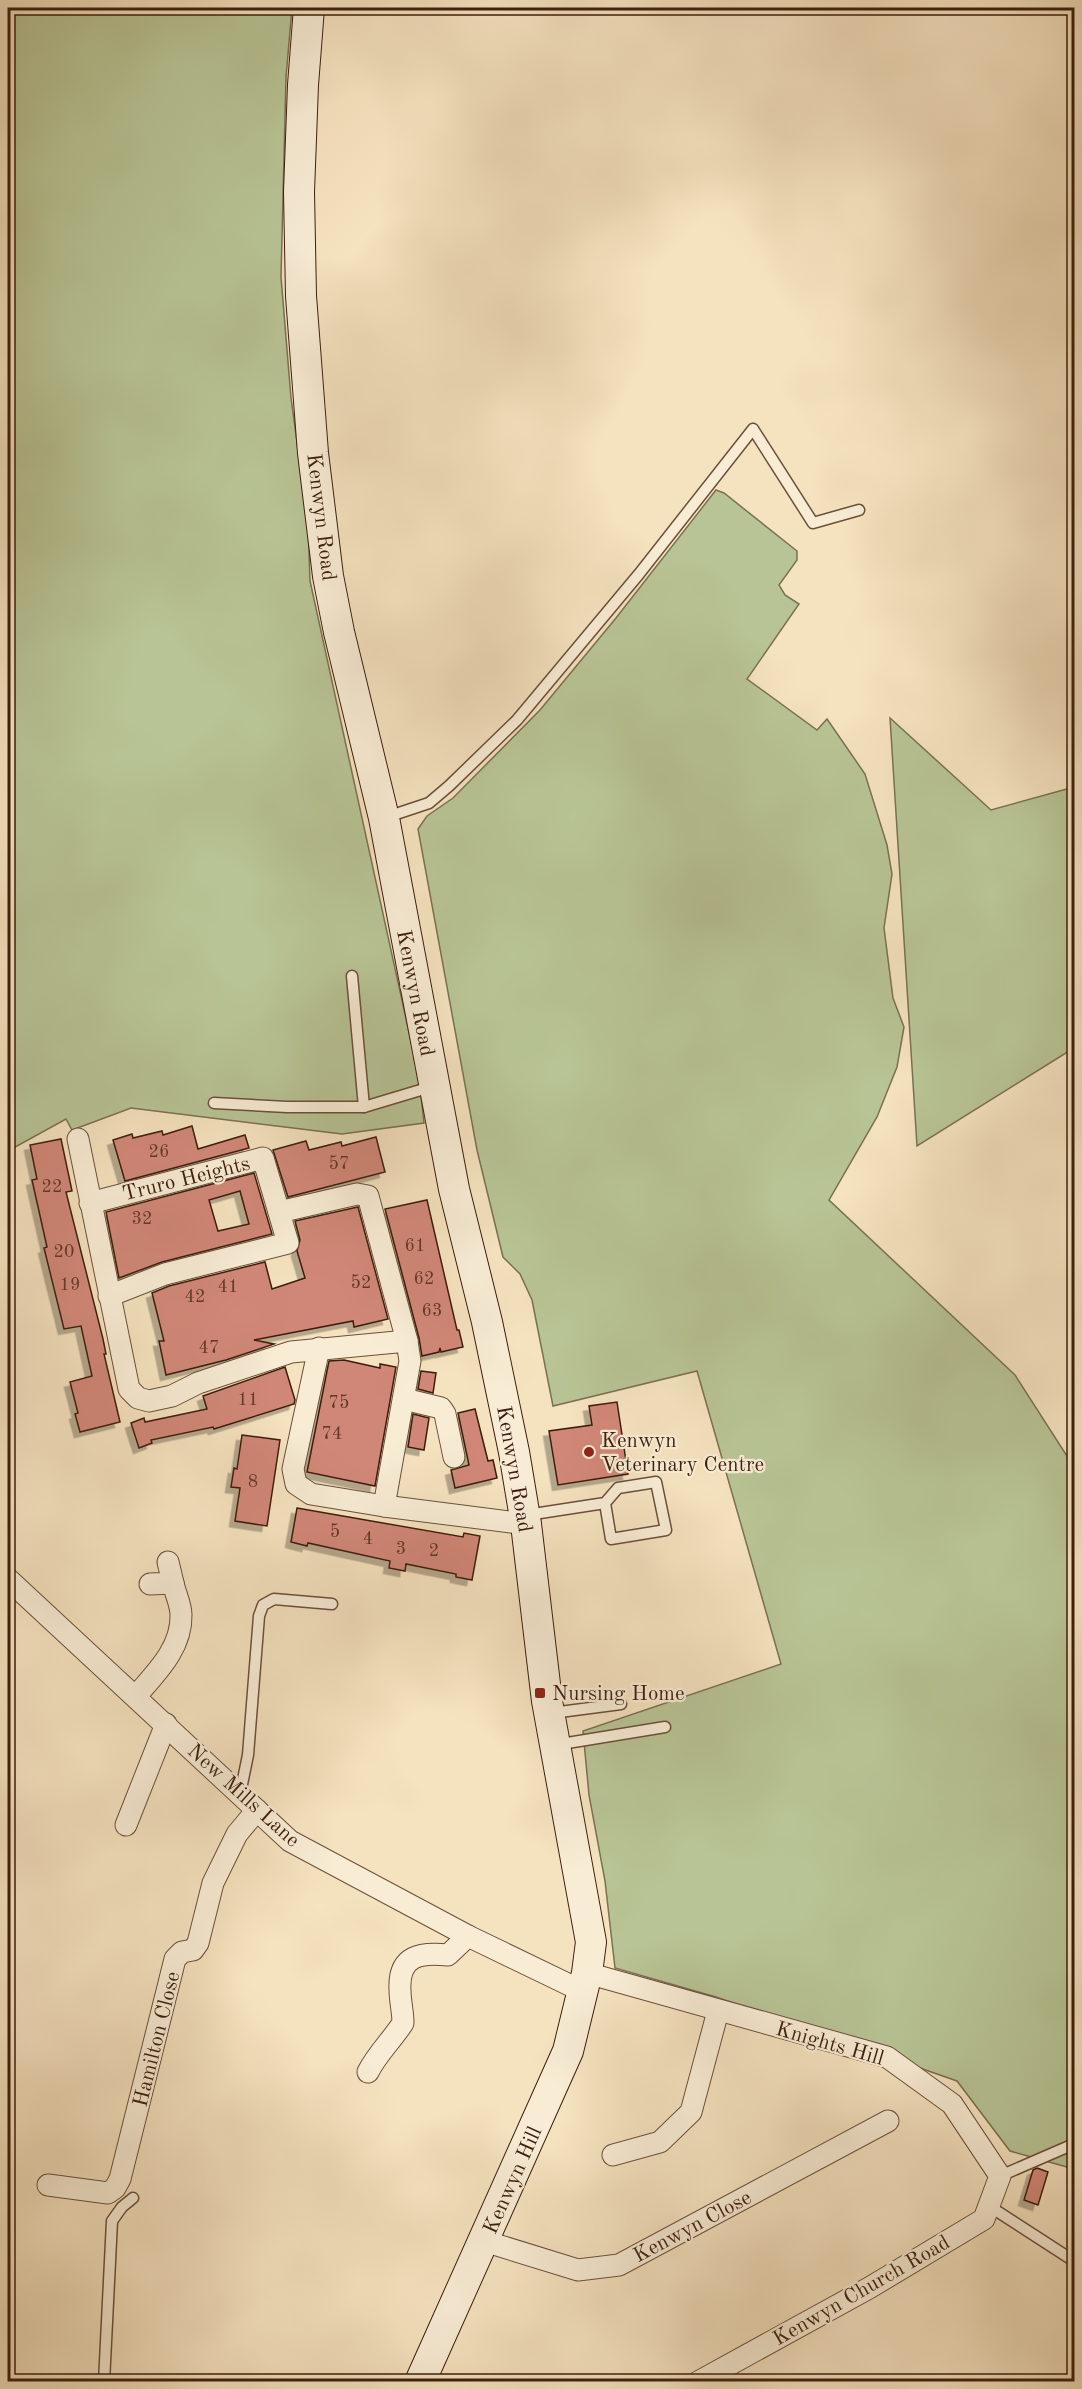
<svg xmlns="http://www.w3.org/2000/svg" width="1082" height="2389" viewBox="0 0 1082 2389" font-family="'Old Standard TT',serif">
  <defs>
    <filter id="shadow"><feDropShadow dx="-5.5" dy="5.5" stdDeviation="0" flood-color="#0004"/></filter>
  </defs>
  <rect width="100%" height="100%" fill="#f5e2bf"/>
  <filter id="stains"><feTurbulence type="fractalNoise" baseFrequency=".00333" numOctaves="4"/><feColorMatrix values="0 0 0 0 .2 0 0 0 0 .09 0 0 0 0 .02 0 0 0 .5 -.17"/></filter>
  <radialGradient id="worn" r=".72"><stop offset=".6" stop-color="#630" stop-opacity="0"/><stop offset="1" stop-color="#630" stop-opacity=".3"/></radialGradient>
  <g fill="#b8c495" stroke="#7a7151" stroke-width="1.5">
    <polygon points="8,8 292,8 286,77 281,277 291,398 308,524 310,581 419,1078 424,1123 342,1134 131,1108 72,1130 66,1119 8,1151"/>
    <polygon points="716,490 724,493 797,551 797,560 779,585 785,595 799,604 747,679 817,730 827,719 865,774 887,845 892,874 884,928 893,998 904,1027 897,1067 877,1117 829,1200 1015,1375 1074,1467 1074,2169 1010,2151 957,2081 716,1997 615,1968 605,1881 589,1795 583,1731 781,1664 697,1371 553,1406 532,1300 520,1274 503,1257 477,1150 418,829 427,816 453,798 540,710 616,618"/>
    <polygon points="890,718 991,810 1074,787 1074,1048 917,1146"/>
  </g>
  <g fill="#d18778" stroke="#3d1e0d" stroke-width="1.5" fill-rule="evenodd" filter="url(#shadow)">
    <polygon points="192,1126 198,1149 245,1135 249,1148 125,1181 113,1140 132,1134 133,1138 162,1131 163,1135"/>
    <polygon points="376,1137 385,1172 288,1197 273,1150 306,1141 309,1150 341,1142 342,1146"/>
    <polygon points="61,1139 72,1191 66,1192 103,1339 106,1354 104,1354 120,1422 80,1432 75,1414 78,1413 70,1382 92,1376 81,1326 64,1329 44,1248 47,1247 32,1180 37,1179 30,1145"/>
    <path d="M254 1173 272 1234 162 1262 119 1278 106 1212ZM240 1191 249 1224 218 1231 209 1200Z"/>
    <polygon points="427,1200 457,1330 459,1330 463,1347 441,1352 440,1348 439,1352 422,1356 419,1338 385,1209"/>
    <polygon points="358,1207 388,1319 354,1327 353,1321 254,1340 274,1344 226,1360 166,1375 159,1341 164,1341 152,1293 169,1286 265,1262 272,1289 305,1278 297,1251 300,1240 295,1221"/>
    <polygon points="344,1360 380,1368 380,1364 396,1367 375,1486 307,1472 329,1361"/>
    <polygon points="285,1367 295,1400 294,1404 214,1429 213,1427 151,1440 152,1443 139,1448 131,1423 144,1418 145,1422 207,1409 203,1396"/>
    <polygon points="421,1371 436,1373 433,1393 418,1389"/>
    <polygon points="617,1402 628,1474 558,1485 549,1431 592,1425 589,1406"/>
    <polygon points="475,1409 488,1461 493,1460 497,1478 455,1488 451,1470 469,1465 458,1413"/>
    <polygon points="413,1414 429,1418 424,1450 408,1447"/>
    <polygon points="242,1435 280,1440 267,1526 235,1521 240,1488 231,1487 234,1468 237,1469"/>
    <polygon points="297,1508 463,1537 464,1533 480,1536 472,1580 456,1577 456,1574 406,1564 405,1571 389,1568 390,1561 308,1543 307,1546 291,1542"/>
    <polygon points="1037,2168 1048,2172 1038,2205 1024,2200 1033,2170"/>
  </g>
  <g fill="none" stroke-linecap="round" stroke-linejoin="round">
    <g stroke="#6b4f3a" stroke-width="13">
      <g id="service">
        <polyline points="387,817 429,803 449,786 517,720 639,574 753,429 813,523 859,510"/>
        <polyline points="352,976 364,1107"/>
        <polyline points="214,1103 287,1107 364,1107 434,1086"/>
        <polyline points="527,1515 605,1503 611,1539 666,1530 656,1482 618,1488 605,1503"/>
        <polyline points="552,1713 621,1704"/>
        <polyline points="555,1745 665,1727"/>
        <polyline points="240,1794 248,1755 259,1616 263,1605 274,1599 332,1604"/>
        <polyline points="1000,2176 1074,2144"/>
        <polyline points="989,2206 1074,2261"/>
        <polyline points="104,2382 112,2221 122,2207 133,2198"/>
      </g>
    </g>
    <g stroke="#6b4f3a" stroke-width="23">
      <g id="minor">
        <polyline points="78,1139 129,1389 138,1398 149,1401 172,1396 198,1383 291,1352 407,1341 410,1361 384,1506"/>
        <polyline points="90,1203 263,1158 288,1243 165,1274 109,1296"/>
        <polyline points="279,1212 357,1194 368,1196 407,1341"/>
        <polyline points="319,1348 293,1469 296,1484 311,1494 384,1506 526,1524"/>
        <polyline points="404,1399 441,1408 445,1414 454,1457"/>
        <polyline points="8,1579 290,1841 468,1936 582,1991"/>
        <polyline points="150,1584 173,1583 168,1562"/>
        <path d="M136 1696C156 1673 182 1648 181 1615 181 1604 175 1593 173 1583"/>
        <polyline points="126,1825 166,1724"/>
        <polyline points="587,1973 887,2057 952,2104 1000,2176 984,2219 869,2288 698,2382"/>
        <path d="M368 2072C377 2054 392 2040 403 2023 403 2012 400 2001 400 1990 398 1955 421 1952 448 1955L468 1936"/>
        <polyline points="613,2155 660,2142 691,2112 718,2011"/>
        <polyline points="48,2185 108,2193 115,2188 120,2179 175,1959 182,1952 193,1950 198,1943 213,1883 237,1834 257,1810"/>
        <polyline points="484,2241 578,2270 619,2265 888,2121"/>
      </g>
    </g>
    <g stroke="#3d1e0d" stroke-width="32">
      <polyline id="secondary" points="309,8 303,85 299,192 301,296 313,453 328,576 339,632 384,818 454,1189 487,1322 514,1452 526,1524 547,1701 591,1942 587,1973 568,2051 420,2382"/>
    </g>
    <use href="#service" stroke="#f8ecd5" stroke-width="10"/>
    <use href="#minor" stroke="#f8ecd5" stroke-width="21"/>
    <use href="#secondary" stroke="#f8ecd5" stroke-width="30"/>
  </g>
  <g fill="#8f2418" stroke="#f8ecd5" stroke-width="2">
    <circle cx="589" cy="1452" r="6"/>
    <rect x="534" y="1687" width="12" height="12" rx="3"/>
  </g>
  <g text-anchor="middle" stroke-width="4.5" stroke-linejoin="round" paint-order="stroke">
    <g font-size="18" fill="#623828">
      <text x="159" y="1157">26</text>
      <text x="339" y="1169">57</text>
      <text x="52" y="1192">22</text>
      <text x="142" y="1224">32</text>
      <text x="415" y="1251">61</text>
      <text x="64" y="1257">20</text>
      <text x="424" y="1284">62</text>
      <text x="361" y="1288">52</text>
      <text x="70" y="1290">19</text>
      <text x="228" y="1292">41</text>
      <text x="195" y="1302">42</text>
      <text x="432" y="1316">63</text>
      <text x="209" y="1353">47</text>
      <text x="248" y="1405">11</text>
      <text x="339" y="1408">75</text>
      <text x="332" y="1439">74</text>
      <text x="253" y="1487">8</text>
      <text x="335" y="1537">5</text>
      <text x="368" y="1544">4</text>
      <text x="401" y="1554">3</text>
      <text x="434" y="1556">2</text>
    </g>
    <g font-size="21" fill="#3d1e0d" stroke="#f8ecd5">
      <text transform="translate(322 517) rotate(83)" y="7">Kenwyn Road</text>
      <text transform="translate(416 993) rotate(79)" y="7">Kenwyn Road</text>
      <text transform="translate(186 1178) rotate(-14)" y="7">Truro Heights</text>
      <text transform="translate(515 1469) rotate(80)" y="7">Kenwyn Road</text>
      <text transform="translate(244 1795) rotate(42)" y="7">New Mills Lane</text>
      <text transform="translate(156 2039) rotate(-76)" y="7">Hamilton Close</text>
      <text transform="translate(830 2043) rotate(16)" y="7">Knights Hill</text>
      <text transform="translate(512 2180) rotate(-66)" y="7">Kenwyn Hill</text>
      <text transform="translate(692 2226) rotate(-28)" y="7">Kenwyn Close</text>
      <text transform="translate(861 2290) rotate(-30)" y="7">Kenwyn Church Road</text>
    </g>
    <g font-size="21" fill="#3d1e0d" stroke="#f8ecd5" text-anchor="start">
      <text x="601" y="1447">Kenwyn<tspan x="601" dy="24">Veterinary Centre</tspan></text>
      <text x="552" y="1700">Nursing Home</text>
    </g>
  </g>
  <rect width="1082" height="2389" fill="none" stroke="#f5e2bf" stroke-width="30"/>
  <rect x="9" y="9" width="1064" height="2371" fill="none" stroke="#3d1e0d" stroke-width="3"/>
  <rect x="15" y="15" width="1052" height="2359" fill="none" stroke="#3d1e0d" stroke-width="1.5"/>
  <rect width="100%" height="100%" filter="url(#stains)"/>
  <rect width="100%" height="100%" fill="url(#worn)"/>
</svg>
